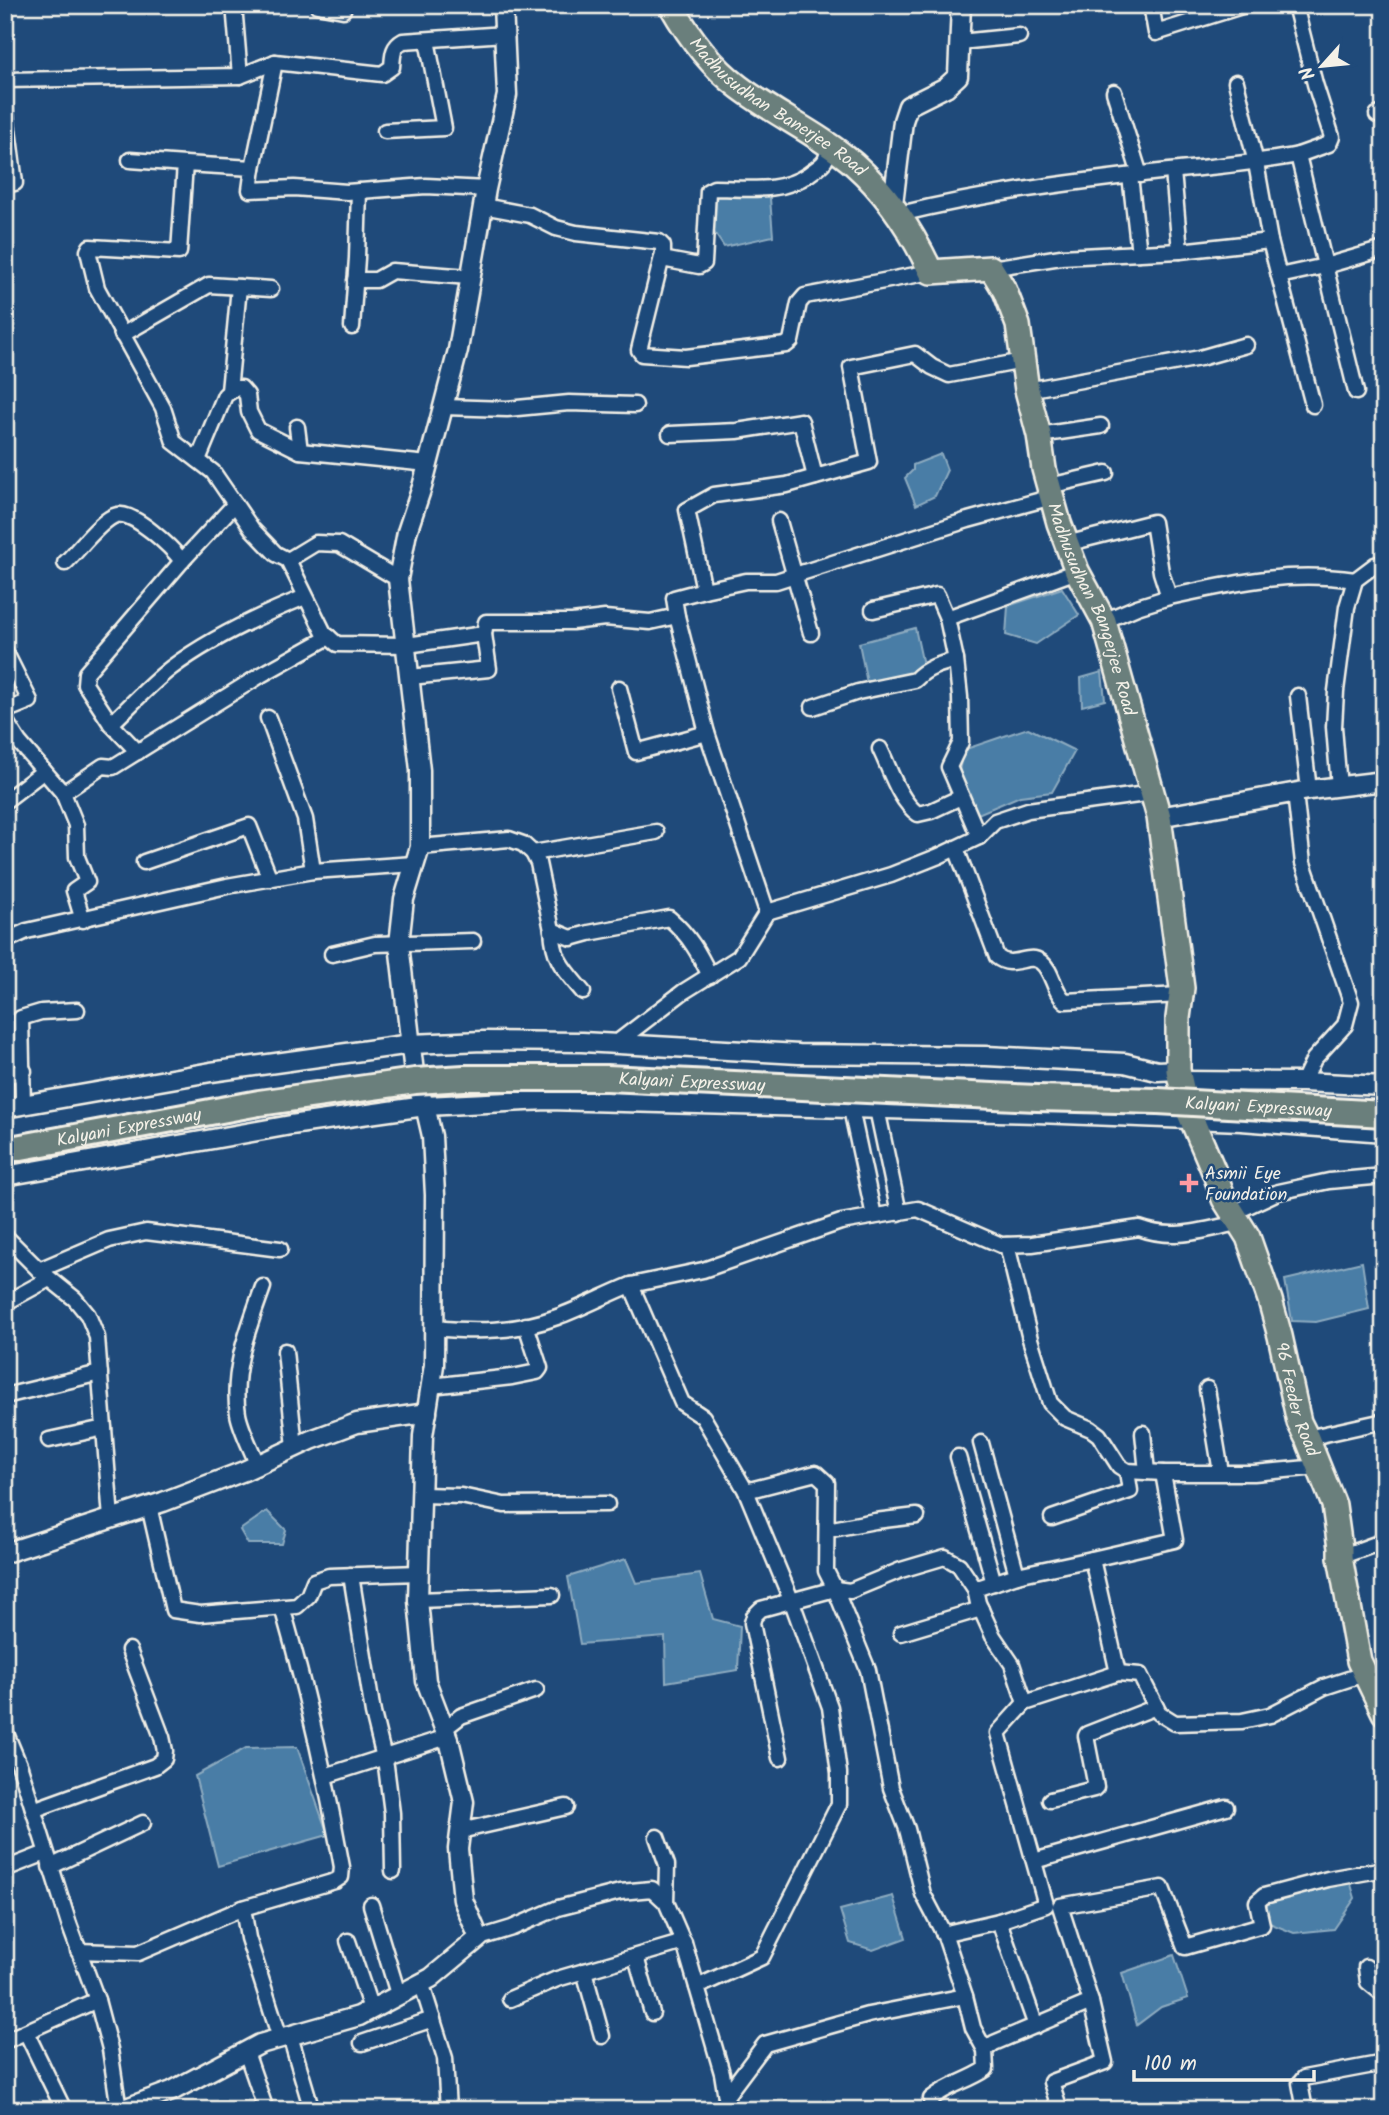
<svg xmlns="http://www.w3.org/2000/svg" width="1389" height="2115" viewBox="0 0 1389 2115" font-family="Kalam,sans-serif">
  <rect width="100%" height="100%" fill="#1f4a7a"/>
  <filter id="ink" filterUnits="userSpaceOnUse"><feTurbulence type="fractalNoise" baseFrequency=".0143" numOctaves="2"/><feDisplacementMap in="SourceGraphic" scale="14" xChannelSelector="R" yChannelSelector="G"/><feConvolveMatrix kernelMatrix="1 2 1 2 8 2 1 2 1" color-interpolation-filters="sRGB"/></filter>
  <g filter="url(#ink)">
    <g fill="#487da6" stroke="#8dabc0" stroke-width="2">
      <polygon points="769,186 773,236 724,247 707,222 710,190"/>
      <polygon points="941,454 947,470 935,496 916,505 905,478 913,470 913,465"/>
      <polygon points="1062,588 1079,615 1036,644 1006,635 1008,606"/>
      <polygon points="915,628 925,674 868,688 859,643"/>
      <polygon points="1102,672 1105,700 1082,706 1081,678"/>
      <polygon points="1028,728 1075,751 1052,792 1020,796 971,817 956,788 963,750"/>
      <polygon points="1362,1262 1369,1309 1316,1322 1292,1321 1285,1280"/>
      <polygon points="267,1511 286,1530 282,1544 248,1544 240,1530"/>
      <polygon points="626,1559 636,1583 700,1574 713,1619 740,1626 738,1670 666,1682 665,1637 580,1644 568,1577"/>
      <polygon points="297,1747 328,1835 218,1866 195,1776 246,1748"/>
      <polygon points="1347,1871 1355,1898 1334,1929 1294,1933 1269,1923 1265,1905 1272,1895"/>
      <polygon points="893,1896 906,1938 873,1950 850,1943 840,1910"/>
      <polygon points="1174,1955 1188,1998 1161,2007 1137,2025 1122,1973"/>
    </g>
    <g fill="none" stroke-linecap="round" stroke-linejoin="round">
      <g stroke="#f4f1e8" stroke-width="19">
        <g id="minor">
          <polyline points="234,5 240,76"/>
          <polyline points="317,5 343,10 344,5"/>
          <polyline points="1151,5 1156,33 1245,5"/>
          <polyline points="1295,5 1315,84 1332,137 1329,144 1298,155"/>
          <polyline points="960,42 1019,36"/>
          <polyline points="5,80 240,76 275,62"/>
          <polyline points="1236,82 1256,163 1270,241 1279,276 1325,266 1384,249"/>
          <polyline points="1114,92 1140,175"/>
          <polyline points="5,107 15,183 5,185"/>
          <polyline points="1377,115 1384,113"/>
          <polyline points="385,131 444,128 427,40"/>
          <polyline points="130,160 185,164"/>
          <path d="M253 168 275 62 382 74 392 67C393 56 392 47 403 41L505 34"/>
          <polyline points="1173,171 1180,251"/>
          <polyline points="1130,176 1139,253"/>
          <polyline points="486,189 426,186 347,192 294,188 250,190 253,168 185,164 179,252 90,247 88,251 97,288 163,408 174,442 213,472 252,529 276,554 288,560 324,633 337,644 407,645 484,634 486,622 572,622 605,618 650,622 677,616"/>
          <polyline points="483,206 530,215 556,228 576,233 659,242 663,246 663,253 639,350 642,354 686,357 786,345 791,341 799,303 805,296 931,272"/>
          <path d="M900 214C985 193 1073 182 1160 172 1206 167 1252 164 1298 155L1356 392"/>
          <path d="M662 259 699 266 704 263 708 191 714 188C746 188 781 194 809 174 824 163 827 163 829 144"/>
          <polyline points="991,268 1061,257 1180,251 1270,241"/>
          <polyline points="1279,276 1313,405"/>
          <polyline points="355,280 376,280 392,271 469,277"/>
          <polyline points="352,327 357,258 359,191"/>
          <polyline points="122,335 209,285 271,289"/>
          <polyline points="1027,390 1200,358 1246,345"/>
          <polyline points="229,391 239,287"/>
          <polyline points="444,407 507,409 569,403 635,405"/>
          <polyline points="297,427 300,451"/>
          <polyline points="670,434 737,431 801,421 815,477"/>
          <polyline points="1039,435 1101,426"/>
          <polyline points="198,460 225,395 236,388 241,388 247,395 249,412 258,430 300,451 428,464"/>
          <polyline points="1049,486 1106,473"/>
          <polyline points="779,521 811,633"/>
          <polyline points="1066,544 1153,522 1161,572 1169,597 1137,607 1104,621"/>
          <polyline points="288,560 316,543 339,544 398,579"/>
          <path d="M65 563C77 552 102 518 117 515 134 511 172 548 182 561"/>
          <polyline points="704,590 746,581 776,581 968,520 1052,497"/>
          <path d="M1169 597C1234 583 1288 570 1355 580"/>
          <polyline points="873,610 937,595 947,618"/>
          <polyline points="5,651 30,701 5,711"/>
          <polyline points="410,677 489,669 484,634"/>
          <polyline points="619,688 636,752 707,733"/>
          <polyline points="1298,696 1309,790"/>
          <path d="M813 707 858 692 915 680C926 668 940 664 956 660"/>
          <polyline points="268,718 305,819 313,871"/>
          <polyline points="5,720 19,742 63,793 76,825 77,857 87,882 74,891 83,920"/>
          <path d="M111 724C130 706 149 685 171 668 211 638 258 616 305 597"/>
          <path d="M880 749C890 769 899 801 918 814L931 811 961 797"/>
          <polyline points="138,752 111,724 85,684 86,673 182,561 235,504"/>
          <polyline points="1339,787 1334,727 1336,691 1347,607 1355,580 1375,565 1384,562"/>
          <polyline points="63,793 103,766 113,767 261,675 329,637"/>
          <polyline points="1295,793 1303,863 1351,1002 1345,1025 1314,1059 1303,1082"/>
          <polyline points="5,801 44,771"/>
          <polyline points="979,837 949,767 961,742 960,697 956,660 947,618 1077,571"/>
          <path d="M420 847 509 839 523 844 533 853 538 863 552 930 571 938 589 933 669 918C689 935 699 953 710 976"/>
          <path d="M956 848 997 957C1013 970 1028 952 1041 962 1053 971 1053 991 1065 1001L1181 995"/>
          <polyline points="533,853 656,832"/>
          <polyline points="144,862 249,826 270,879"/>
          <polyline points="767,912 707,733 677,616 674,598 704,590 687,510 714,495 787,485 869,462 851,367 915,354 932,367 949,375 1023,361"/>
          <path d="M552 930C554 961 563 968 583 992"/>
          <polyline points="5,941 27,931 227,886 313,871 414,864"/>
          <polyline points="332,954 375,944 473,941"/>
          <polyline points="615,1044 683,992 739,957 767,912 891,875 939,856 979,837 995,821 1028,810 1153,793"/>
          <polyline points="5,1076 24,1071"/>
          <polyline points="23,1106 21,1018 41,1012 77,1010"/>
          <polyline points="851,1109 874,1216"/>
          <polyline points="877,1109 899,1213"/>
          <polyline points="1231,1214 1278,1192 1329,1181 1384,1176"/>
          <polyline points="5,1236 39,1270 75,1299 88,1315 97,1337 111,1519"/>
          <polyline points="1007,1245 1030,1339 1050,1403 1065,1418 1091,1429 1099,1435 1119,1466 1127,1471 1163,1473 1254,1473 1318,1467"/>
          <polyline points="39,1270 109,1240 146,1232 280,1249"/>
          <path d="M631 1285 703 1270 841 1222 918 1209 1001 1245 1032 1244 1139 1228C1174 1241 1203 1230 1238 1223"/>
          <polyline points="5,1303 49,1279"/>
          <path d="M434 1328C475 1332 517 1332 557 1317 582 1308 606 1295 631 1285L682 1403 703 1417 746 1491 816 1473 827 1483 826 1571 835 1589 850 1591 901 1570 945 1557 959 1565 975 1589 978 1603 993 1636 1012 1664 1025 1703 998 1733 1046 1905 999 1921 1036 2026"/>
          <polyline points="285,1351 295,1447"/>
          <polyline points="431,1386 512,1377 537,1372 540,1368 526,1325"/>
          <polyline points="1207,1389 1221,1472"/>
          <polyline points="5,1396 100,1373"/>
          <polyline points="1143,1433 1147,1472"/>
          <polyline points="1307,1438 1384,1421"/>
          <polyline points="49,1440 104,1428"/>
          <polyline points="981,1443 1017,1575"/>
          <polyline points="958,1457 994,1583"/>
          <path d="M257 1464C251 1448 241 1430 238 1414 231 1370 249 1327 263 1287"/>
          <polyline points="421,1495 461,1496 504,1505 607,1504"/>
          <polyline points="149,1506 173,1610 200,1614 297,1606 308,1596 314,1581 329,1576 419,1573"/>
          <polyline points="1052,1518 1130,1491 1127,1471"/>
          <polyline points="827,1530 875,1521 917,1516"/>
          <polyline points="1340,1557 1384,1541"/>
          <polyline points="1092,1559 1175,1540 1163,1473"/>
          <polyline points="351,1575 373,1713 386,1766 392,1813 393,1871"/>
          <polyline points="975,1589 1017,1575 1092,1559 1118,1673"/>
          <polyline points="418,1600 552,1595"/>
          <polyline points="901,1633 981,1609"/>
          <polyline points="1025,1703 1118,1673 1140,1675 1159,1713 1175,1723 1242,1721 1270,1715 1324,1687 1364,1674"/>
          <polyline points="444,1729 461,1716 536,1690"/>
          <polyline points="5,1731 20,1767 69,1924 97,2000 110,2049 119,2110"/>
          <polyline points="780,1758 752,1623 754,1616 761,1609 835,1589 868,1670 891,1788 907,1829 923,1894 945,1936"/>
          <polyline points="325,1776 447,1737"/>
          <polyline points="1050,1800 1094,1789 1096,1787 1086,1736 1087,1734 1156,1707"/>
          <polyline points="33,1810 155,1766 164,1759 165,1751 162,1737 129,1650"/>
          <polyline points="460,1831 566,1807"/>
          <polyline points="657,1837 667,1865 666,1902"/>
          <polyline points="1034,1861 1226,1807"/>
          <polyline points="50,1867 143,1823"/>
          <polyline points="5,1869 46,1853"/>
          <polyline points="371,1905 398,1994"/>
          <polyline points="479,1938 512,1928 558,1908 620,1892 652,1889 666,1902 685,1946 722,2073 728,2110"/>
          <polyline points="348,1941 371,2009"/>
          <polyline points="78,1951 138,1953 243,1908"/>
          <polyline points="636,1957 652,2013"/>
          <polyline points="1366,1967 1368,1982 1384,1995"/>
          <polyline points="584,1971 602,2036"/>
          <polyline points="421,1982 445,2058 448,2110"/>
          <polyline points="697,1987 762,1957 839,1804 839,1773 830,1707 792,1602 746,1491"/>
          <polyline points="965,1996 973,2028 985,2050"/>
          <polyline points="510,1999 557,1979 684,1942"/>
          <polyline points="26,2032 64,2110"/>
          <polyline points="290,2036 312,2110"/>
          <path d="M280 2038 248 1938 243 1908 335 1881 341 1877 342 1867C326 1779 307 1693 282 1607"/>
          <polyline points="5,2041 97,2000"/>
          <polyline points="362,2043 433,2019"/>
          <polyline points="246,2052 266,2110"/>
          <polyline points="726,2096 765,2044 868,2015 965,1996 945,1936 951,1932 999,1921"/>
          <path d="M932 2110 931 2099C947 2085 969 2081 986 2069L985 2050 994 2043 1091 2002 1060 1906 1162 1888 1185 1947 1262 1925 1257 1902 1264 1896 1328 1879 1384 1869"/>
          <polyline points="1060,2110 1051,2082 1105,2062 1091,2002"/>
          <polyline points="1305,2110 1300,2083 1304,2078 1384,2063"/>
        </g>
      </g>
      <g stroke="#f4f1e8" stroke-width="23">
        <g id="tertiary">
          <polyline points="893,204 903,121 908,106 946,87 958,76 961,5"/>
          <polyline points="1159,817 1309,790 1384,781"/>
          <polyline points="1181,1081 1303,1082 1384,1086"/>
          <polyline points="5,1108 211,1072 411,1044 483,1041 582,1042 799,1054 986,1056 1125,1063 1157,1071 1178,1070"/>
          <polyline points="5,1176 291,1125 425,1106 548,1100 1037,1113 1241,1121 1384,1132"/>
          <polyline points="5,1553 163,1502 244,1471 311,1440 357,1423 427,1413"/>
          <polyline points="121,2110 172,2091 260,2044 359,2016 431,1978 479,1938 463,1900 458,1849 464,1802 450,1744 426,1681 418,1600 423,1436 434,1365 435,1195 432,1136 425,1106 415,1081 399,944 404,899 420,847 420,770 398,579 407,532 422,487 458,350 486,189 507,95 503,5"/>
        </g>
      </g>
      <g stroke="#f4f1e8" stroke-width="28">
        <g id="primary">
          <path id="s1" d="M671 5C688 35 711 66 739 87 776 115 819 134 854 164 889 195 912 231 931 272L991 268 1005 291 1018 325 1027 390 1039 435 1044 469 1059 523 1077 571 1104 621 1159 817 1182 988 1178 1018V1070L1186 1106 1215 1174 1224 1199 1248 1237 1270 1300 1280 1336 1299 1422 1307 1438 1334 1505 1340 1548V1557L1359 1661 1384 1713"/>
        </g>
      </g>
      <use href="#minor" stroke="#1f4a7a" stroke-width="14"/>
      <use href="#tertiary" stroke="#1f4a7a" stroke-width="18"/>
      <use href="#primary" stroke="#6b7f7c" stroke-width="23"/>
      <g stroke="#f4f1e8" stroke-width="30" stroke-linecap="butt">
        <g id="trunk-bridge">
          <path id="s2" d="M5 1150 259 1103 415 1081 464 1078H607L1037 1098 1158 1101 1384 1114"/>
        </g>
      </g>
      <use href="#trunk-bridge" stroke="#6b7f7c" stroke-width="24"/>
    </g>
  </g>
  <path fill="#ff9aa2" stroke="#1f4a7a" stroke-width="2.5" d="M1185.5 1172.5h7v7h7v7h-7v7h-7v-7h-7v-7h7z"/>
  <g text-anchor="middle" stroke-width="5" stroke-linejoin="round" paint-order="stroke">
    <g font-size="18" fill="#f4f1e8" stroke="#1f4a7a">
      <text dy="6" stroke="none"><textPath href="#s1" startOffset="150">Madhusudhan Banerjee Road</textPath></text>
      <text dy="6" stroke="none"><textPath href="#s1" startOffset="798">Madhusudhan Bangerjee Road</textPath></text>
      <text dy="6" stroke="none"><textPath href="#s2" startOffset="693">Kalyani Expressway</textPath></text>
      <text dy="6" stroke="none"><textPath href="#s2" startOffset="1260">Kalyani Expressway</textPath></text>
      <text dy="6" stroke="none"><textPath href="#s2" startOffset="126">Kalyani Expressway</textPath></text>
      <text dy="6" stroke="none"><textPath href="#s1" startOffset="1624">96 Feeder Road</textPath></text>
    </g>
    <g font-size="18" fill="#f4f1e8" stroke="#1f4a7a" text-anchor="start">
      <text x="1205" y="1179">Asmii Eye<tspan x="1205" dy="21">Foundation</tspan></text>
    </g>
  </g>
  <rect width="1389" height="2115" fill="none" stroke="#1f4a7a" stroke-width="28"/>
  <rect x="14" y="14" width="1361" height="2087" fill="none" stroke="#f4f1e8" stroke-width="2.5" filter="url(#ink)"/>
  <g transform="translate(1322 66) rotate(243)" stroke="#1f4a7a" stroke-width="5" paint-order="stroke">
  <path d="M0-5L12 26L0 18L-12 26Z" fill="#f4f1e8"/>
  <text y="-10" font-size="19" font-weight="bold" text-anchor="middle" fill="#f4f1e8">N</text>
  </g>
  <path d="M1134 2070v10h180v-10" fill="none" stroke="#f4f1e8" stroke-width="3.5"/>
  <text x="1144" y="2070" font-size="21" fill="#f4f1e8" stroke="#1f4a7a" stroke-width="5" paint-order="stroke">100 m</text>
</svg>
